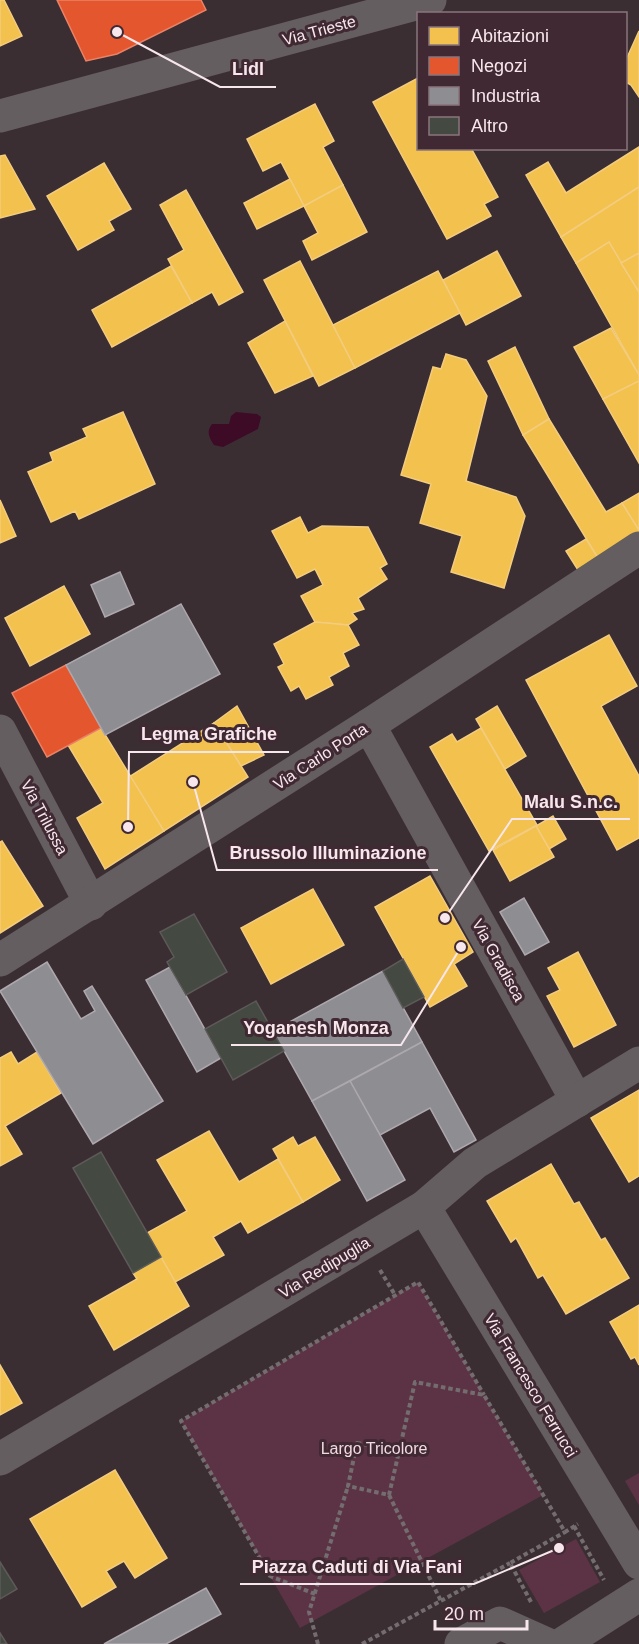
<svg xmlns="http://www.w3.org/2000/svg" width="639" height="1644" viewBox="0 0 639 1644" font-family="Arial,sans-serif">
  <rect width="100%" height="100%" fill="#3b2e33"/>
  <g fill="#5c3345">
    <polygon points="418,1282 543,1495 300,1628 181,1421"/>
    <polygon points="639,1473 639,1505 625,1481"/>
    <polygon points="576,1539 600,1582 544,1613 519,1570"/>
  </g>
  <path fill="#3e0b26" d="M236 412 257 414 261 417 258 429 223 447 214 445C209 437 206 432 212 424H229L231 416Z"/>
  <g fill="#f2c14e" stroke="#f4cc7e" stroke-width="1.5">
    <polygon points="0,0 4,0 22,36 0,46"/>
    <polygon points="639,31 639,97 631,85 626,82 626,60"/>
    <polygon points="418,78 418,148 471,148 498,197 484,204 491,216 447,239 373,102"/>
    <polygon points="315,104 334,141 323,147 343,185 304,206 281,162 263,171 247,139"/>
    <polygon points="639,147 639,187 561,237 526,175 548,162 566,193"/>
    <polygon points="5,155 35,209 0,218 0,156"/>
    <polygon points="104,163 131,209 109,221 114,230 78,250 47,196"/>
    <polygon points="290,179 304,206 257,229 244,203"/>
    <polygon points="343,185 367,232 312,260 303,241 318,233 304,206"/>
    <polygon points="639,187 639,253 621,263 609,242 576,263 561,237"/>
    <polygon points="186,190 243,292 219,305 212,292 192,303 168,259 184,250 160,205"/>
    <polygon points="609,242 639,292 639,375 576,263"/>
    <polygon points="497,251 521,296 466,325 443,280"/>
    <polygon points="639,253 639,292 621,263"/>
    <polygon points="300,261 355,368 319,386 264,280"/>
    <polygon points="171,266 192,303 112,347 92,310"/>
    <polygon points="438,271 460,313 355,368 333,325"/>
    <polygon points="285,321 313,376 275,393 248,343"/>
    <polygon points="611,328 639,375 639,381 603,399 574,347"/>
    <polygon points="515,347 549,419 523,435 488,361"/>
    <polygon points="446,354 466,360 487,396 466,481 516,497 525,516 504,588 451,572 462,536 420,523 431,484 401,475 433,367 441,369"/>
    <polygon points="639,381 639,463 603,399"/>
    <polygon points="123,412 155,484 79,519 75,511 51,522 28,472 53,461 50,453 87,437 83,429"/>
    <polygon points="549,419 606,512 622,503 639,530 639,533 598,558 523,435"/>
    <polygon points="639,493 639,530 622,503"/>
    <polygon points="0,500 16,536 0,543"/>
    <polygon points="300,517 308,533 322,526 368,527 387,564 380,568 387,579 358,598 364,609 352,613 357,619 348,625 315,622 301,596 323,585 315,569 297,578 272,531"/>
    <polygon points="586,539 598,558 578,570 566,551"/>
    <polygon points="64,586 90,634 30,666 5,618"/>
    <polygon points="315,622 348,625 359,645 343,653 349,666 329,677 333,685 306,699 299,686 291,691 278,667 284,664 274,644"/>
    <polygon points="609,635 637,686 601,706 639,776 639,838 617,850 526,680"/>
    <polygon points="237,706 264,755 241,766 214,723"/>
    <polygon points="497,706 526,756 505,769 476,719"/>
    <polygon points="214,723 248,777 164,831 129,777"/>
    <polygon points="101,728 164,831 105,869 77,818 103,803 68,745"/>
    <polygon points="481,728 537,825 489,851 430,747 452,734 457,742"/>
    <polygon points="553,816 566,839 549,849 536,826"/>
    <polygon points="536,826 554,857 510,881 493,850"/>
    <polygon points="2,841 43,906 0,933 0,842"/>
    <polygon points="430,876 473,952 454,964 467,986 430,1007 375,907"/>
    <polygon points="313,889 344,945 271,984 241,928"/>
    <polygon points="578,952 616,1025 574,1047 547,996 560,990 548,968"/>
    <polygon points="11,1052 18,1064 37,1052 61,1093 5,1126 22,1154 0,1166 0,1058"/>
    <polygon points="639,1090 639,1176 629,1182 591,1118"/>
    <polygon points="209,1131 239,1182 278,1159 303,1202 248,1233 241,1221 213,1237 224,1255 175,1282 147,1233 187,1211 157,1160"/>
    <polygon points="293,1137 298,1146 315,1137 340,1180 303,1202 273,1149"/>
    <polygon points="551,1164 574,1204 579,1202 601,1240 605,1238 629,1278 566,1314 543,1275 538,1278 516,1238 511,1242 487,1201"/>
    <polygon points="161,1257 189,1306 114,1350 89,1306 137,1279 133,1273"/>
    <polygon points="639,1305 639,1365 635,1357 631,1359 610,1322"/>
    <polygon points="0,1365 22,1403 0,1415"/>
    <polygon points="115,1470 167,1558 135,1578 124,1561 106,1571 116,1587 82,1607 30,1519"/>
  </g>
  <g fill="#e4572e" stroke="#ea8267" stroke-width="1.5">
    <polygon points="57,0 201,0 206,10 117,54 86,61"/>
    <polygon points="66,665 101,728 47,757 12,693"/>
  </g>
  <g fill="#8d8d92" stroke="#ada8ad" stroke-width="1.5">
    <polygon points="120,572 134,604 105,617 91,585"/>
    <polygon points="181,604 220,674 105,735 66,665"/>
    <polygon points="524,898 549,942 525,955 500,912"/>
    <polygon points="47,962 81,1019 95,1011 84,991 92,986 163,1101 93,1144 0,991"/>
    <polygon points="170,967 221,1058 197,1072 146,980"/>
    <polygon points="383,971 422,1042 312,1101 273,1031"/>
    <polygon points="422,1042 476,1140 454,1152 430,1108 380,1135 350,1081"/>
    <polygon points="350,1081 405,1180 367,1201 312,1101"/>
    <polygon points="206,1588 221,1614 166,1644 104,1644"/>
  </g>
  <g fill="#444941" stroke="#5d5a5a" stroke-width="1.5">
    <polygon points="194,914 227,972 186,995 167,962 174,957 160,932"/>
    <polygon points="403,959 424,997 403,1008 383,971"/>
    <polygon points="256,1001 284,1051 233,1080 205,1029"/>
    <polygon points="101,1152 161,1257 133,1273 73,1168"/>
    <polygon points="0,1562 17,1589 0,1599"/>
    <polygon points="0,1633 7,1644 0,1644"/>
  </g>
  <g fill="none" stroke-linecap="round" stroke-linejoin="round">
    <g stroke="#736d6f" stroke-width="4" stroke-dasharray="4.5 3" stroke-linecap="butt">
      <polyline points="380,1270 395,1295"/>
      <polyline points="398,1451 357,1443 348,1486 389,1495 415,1382 484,1395 565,1532 578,1524"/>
      <polyline points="389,1495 441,1601"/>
      <polyline points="574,1526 604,1580"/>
      <polyline points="315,1594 270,1576 181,1421 418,1282 484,1395"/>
      <polyline points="531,1602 510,1563 565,1532"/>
      <polyline points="318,1644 309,1612 348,1486"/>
      <polyline points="362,1644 510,1563"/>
    </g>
    <g stroke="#645e61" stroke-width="33">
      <polyline points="369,725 577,1101"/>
      <polyline points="0,731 91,904"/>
      <polyline points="0,960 369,725 639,548"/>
      <polyline points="424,1207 639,1563"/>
      <polyline points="0,1459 424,1207 475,1163 639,1063"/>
      <polyline points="461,1644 500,1623 547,1644"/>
      <polyline points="562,1644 639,1595"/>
    </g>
    <polyline stroke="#645e61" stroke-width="33" points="0,116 430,0"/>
  </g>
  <g text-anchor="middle" stroke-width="6" stroke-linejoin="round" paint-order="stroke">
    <g font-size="16" fill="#f7e7ed" stroke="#402932">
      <text transform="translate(319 30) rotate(-15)" y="6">Via Trieste</text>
      <text transform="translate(320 756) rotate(-33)" y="6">Via Carlo Porta</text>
      <text transform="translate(45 817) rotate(62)" y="6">Via Trilussa</text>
      <text transform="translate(499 960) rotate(61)" y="6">Via Gradisca</text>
      <text transform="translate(324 1267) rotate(-31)" y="6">Via Redipuglia</text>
      <text transform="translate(531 1385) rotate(59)" y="6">Via Francesco Ferrucci</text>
    </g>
    <g font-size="16" fill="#f2dae3" stroke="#402932">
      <text x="374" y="1454">Largo Tricolore</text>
    </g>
  </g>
  <path fill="none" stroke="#f7e7ed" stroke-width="2" d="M117 32L220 87H276M128 827L129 752H289M445 918L512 819H630M193 782L217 870H438M461 947L401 1045H231M559 1548L474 1584H240"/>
  <g fill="#f7e7ed" stroke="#402932" stroke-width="2">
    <circle cx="117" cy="32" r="6"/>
    <circle cx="128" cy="827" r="6"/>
    <circle cx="445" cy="918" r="6"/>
    <circle cx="193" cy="782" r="6"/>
    <circle cx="461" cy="947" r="6"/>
    <circle cx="559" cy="1548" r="6"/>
  </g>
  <g font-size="18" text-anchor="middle" font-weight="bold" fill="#f7e7ed" stroke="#402932" stroke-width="6" stroke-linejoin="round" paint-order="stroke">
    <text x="248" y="75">Lidl</text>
    <text x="209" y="740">Legma Grafiche</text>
    <text x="571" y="808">Malu S.n.c.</text>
    <text x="328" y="859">Brussolo Illuminazione</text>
    <text x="316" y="1034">Yoganesh Monza</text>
    <text x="357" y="1573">Piazza Caduti di Via Fani</text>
  </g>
  <rect x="417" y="12" width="210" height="138" fill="#402932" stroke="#89757d" stroke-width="1.5"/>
  <rect x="429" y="27" width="30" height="18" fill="#f2c14e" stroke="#89757d" stroke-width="1.5"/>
  <text x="471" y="42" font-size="18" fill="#f7e7ed">Abitazioni</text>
  <rect x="429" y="57" width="30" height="18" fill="#e4572e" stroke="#89757d" stroke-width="1.5"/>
  <text x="471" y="72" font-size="18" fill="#f7e7ed">Negozi</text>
  <rect x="429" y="87" width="30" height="18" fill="#8d8d92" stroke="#89757d" stroke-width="1.5"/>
  <text x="471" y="102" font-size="18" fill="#f7e7ed">Industria</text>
  <rect x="429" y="117" width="30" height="18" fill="#444941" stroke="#89757d" stroke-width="1.5"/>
  <text x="471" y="132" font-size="18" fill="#f7e7ed">Altro</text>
  <path d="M435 1620v9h92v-9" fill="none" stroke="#f7e7ed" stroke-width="3"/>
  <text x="444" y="1620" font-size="18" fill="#f7e7ed" stroke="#402932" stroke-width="4.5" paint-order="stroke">20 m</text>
</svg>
